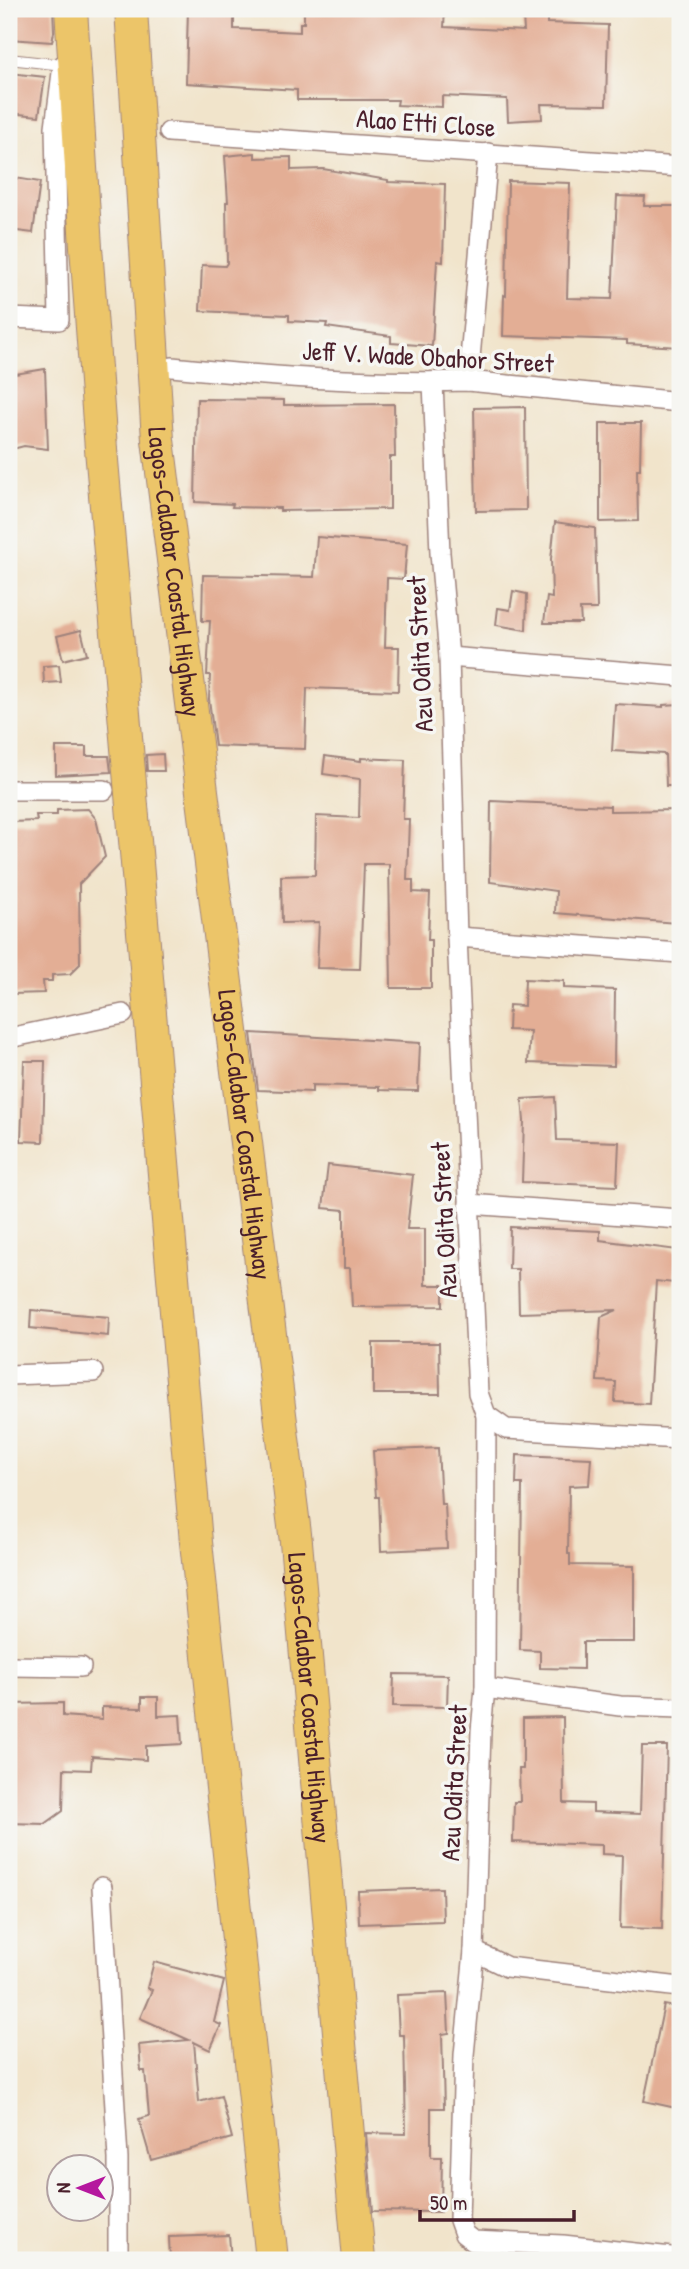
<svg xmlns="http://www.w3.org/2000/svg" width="689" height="2269" viewBox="0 0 689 2269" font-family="'Patrick Hand',sans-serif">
  <rect width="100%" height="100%" fill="#f6f6f2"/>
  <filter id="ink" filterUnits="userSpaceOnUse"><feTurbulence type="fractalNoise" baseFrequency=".0143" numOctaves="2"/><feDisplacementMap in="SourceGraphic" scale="14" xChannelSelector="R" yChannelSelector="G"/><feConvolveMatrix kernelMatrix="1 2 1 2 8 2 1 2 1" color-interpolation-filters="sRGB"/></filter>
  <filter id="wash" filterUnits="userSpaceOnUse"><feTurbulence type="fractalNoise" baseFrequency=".00686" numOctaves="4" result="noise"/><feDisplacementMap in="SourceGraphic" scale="28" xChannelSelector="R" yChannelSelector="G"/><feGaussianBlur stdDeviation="1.57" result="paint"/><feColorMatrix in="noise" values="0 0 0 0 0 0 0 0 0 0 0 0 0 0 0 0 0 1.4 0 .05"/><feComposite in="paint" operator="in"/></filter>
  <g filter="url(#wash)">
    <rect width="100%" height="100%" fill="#f1e4cb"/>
    <g id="blocks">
      <g fill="#e3ae95">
        <polygon points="9,9 53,9 54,32 52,42 9,39"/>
        <polygon points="188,9 234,9 234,29 300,32 300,23 304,23 304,9 445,9 444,27 524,31 523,16 547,14 547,23 608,25 606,105 541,104 542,119 508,121 507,99 442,96 442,107 397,105 398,100 297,100 297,90 186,83"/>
        <polygon points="9,73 45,77 39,116 9,113"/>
        <polygon points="255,153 255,158 291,157 291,170 323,169 388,180 388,182 445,184 443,262 437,261 432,346 391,343 391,336 326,327 327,323 289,321 289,315 200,311 202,265 225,266 227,263 226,202 228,202 225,156"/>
        <polygon points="9,177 40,182 33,233 9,230"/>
        <polygon points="508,181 570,183 567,298 612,299 617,196 645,197 644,206 680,206 680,347 627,344 627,340 503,336 504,295 506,296"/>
        <polygon points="45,369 48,449 24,446 9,450 9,375"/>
        <polygon points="197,399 284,400 284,405 394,404 395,457 390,457 390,509 280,511 280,508 232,507 233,504 195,502"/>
        <polygon points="525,407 526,510 476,511 474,408"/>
        <polygon points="600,423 641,423 640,469 637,469 638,521 600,522"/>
        <polygon points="555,522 595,528 597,609 580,609 581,623 544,623 547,597 552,598 551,559"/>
        <polygon points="317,537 407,544 404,579 387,578 385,647 399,647 398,691 307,688 305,749 215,746 209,699 210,675 207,675 210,621 202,621 203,575 314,577"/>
        <polygon points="513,591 527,594 526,630 496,625 498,608 510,610"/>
        <polygon points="81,630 87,654 63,660 57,636"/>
        <polygon points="59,665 61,682 44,683 43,666"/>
        <polygon points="615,704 663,707 663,705 680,704 680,786 666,786 665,754 612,751"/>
        <polygon points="56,747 86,747 86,756 109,756 111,772 56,775"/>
        <polygon points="163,754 164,771 147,771 146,755"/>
        <polygon points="325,756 361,761 361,758 405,760 403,819 409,819 407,880 413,880 413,892 430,893 428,940 431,940 431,988 391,988 389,864 364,864 360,969 317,968 319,922 282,923 281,876 315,875 316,816 359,818 360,779 323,774"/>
        <polygon points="491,801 610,806 610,811 680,810 680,889 676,923 555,913 556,891 490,882"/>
        <polygon points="88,809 96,819 105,857 79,884 80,964 70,974 52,975 52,981 43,981 44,993 12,994 9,903 14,903 11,822 37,821 36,815 57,815 57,810"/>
        <polygon points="525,979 564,981 564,988 615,990 614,1066 528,1063 530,1031 508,1030 509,1005 524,1006"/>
        <polygon points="251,1033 420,1043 418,1091 379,1090 379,1087 312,1085 312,1092 258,1090"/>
        <polygon points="24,1061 45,1061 43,1142 21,1141"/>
        <polygon points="555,1097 557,1140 619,1142 617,1186 522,1182 524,1121 522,1099"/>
        <polygon points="328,1165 413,1175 407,1229 425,1229 425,1285 443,1285 443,1306 352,1307 350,1268 344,1268 344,1210 323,1208"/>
        <polygon points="510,1227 600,1231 600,1240 678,1250 674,1283 656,1281 649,1404 615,1402 616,1382 597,1381 601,1317 617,1310 519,1313 518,1269 509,1269"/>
        <polygon points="31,1310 109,1317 108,1336 30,1328"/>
        <polygon points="373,1343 439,1343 440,1394 373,1394"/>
        <polygon points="438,1448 441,1504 445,1504 447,1548 381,1551 379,1497 376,1497 373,1451"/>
        <polygon points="517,1455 591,1458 589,1485 569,1486 568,1554 570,1554 570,1565 634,1566 634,1642 583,1642 583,1669 540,1668 540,1651 520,1650 522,1484 516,1484"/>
        <polygon points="394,1674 448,1675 447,1707 393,1706"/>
        <polygon points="142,1697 158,1697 158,1716 180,1715 182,1744 146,1746 146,1760 92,1756 91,1770 64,1769 63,1811 45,1824 9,1823 9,1704 63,1703 63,1716 102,1719 102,1707 142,1708"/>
        <polygon points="563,1717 564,1803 593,1804 593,1812 640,1814 642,1746 667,1746 662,1929 620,1928 622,1855 602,1854 602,1845 513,1842 514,1802 520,1802 519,1769 523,1769 523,1718"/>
        <polygon points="442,1888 443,1921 359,1924 358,1891"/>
        <polygon points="154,1962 224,1981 214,2022 221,2025 210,2050 194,2042 199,2102 221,2096 232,2138 151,2160 139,2119 149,2116 145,2071 141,2071 139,2045 189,2040 140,2018 152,1990 147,1988"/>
        <polygon points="447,1993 449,2033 442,2034 444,2108 431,2108 431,2157 442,2157 441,2212 373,2211 366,2133 406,2134 404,2035 399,2035 397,1995"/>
        <polygon points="664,2005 680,2008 680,2090 676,2108 644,2101"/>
        <polygon points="229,2235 231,2260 170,2260 169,2237"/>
      </g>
    </g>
  </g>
  <g filter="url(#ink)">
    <use href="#blocks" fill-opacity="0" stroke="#9e827b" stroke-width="2"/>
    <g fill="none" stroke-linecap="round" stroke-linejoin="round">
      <g stroke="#9e827b" stroke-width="12">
        <polyline id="service" points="9,59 63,65"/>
      </g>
      <g stroke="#9e827b" stroke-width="22">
        <g id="minor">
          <polyline points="169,132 680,167"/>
          <polyline points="9,318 59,320 55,127 63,65"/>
          <path d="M172 367C269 377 371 384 468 381L680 402"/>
          <polyline points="468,381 488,153"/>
          <polyline points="433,382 440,553 449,657 457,937 478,1393 486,1415 485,1688 481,1731 474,1951 464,2055 459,2220 464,2234 473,2241 563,2245 680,2258"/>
          <polyline points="449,657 680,676"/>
          <polyline points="9,790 104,790"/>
          <polyline points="457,937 680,953"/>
          <polyline points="9,1038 123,1014"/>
          <polyline points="469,1204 680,1219"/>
          <polyline points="9,1375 93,1372"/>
          <polyline points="486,1415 506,1429 680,1439"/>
          <polyline points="9,1666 81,1667"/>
          <polyline points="485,1688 620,1706 680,1708"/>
          <polyline points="102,1887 118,2159 118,2260"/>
          <polyline points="474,1951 507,1967 680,1987"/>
        </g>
      </g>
      <g stroke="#9e827b" stroke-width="34">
        <g id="trunk">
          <polyline points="71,9 86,247 101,449 196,1542 272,2260"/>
          <path id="s1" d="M131 9 158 440 296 1542 359 2260"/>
        </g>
      </g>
      <use href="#service" stroke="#fff" stroke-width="10"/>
      <use href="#minor" stroke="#fff" stroke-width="19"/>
      <use href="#trunk" stroke="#ecc569" stroke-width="32"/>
    </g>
  </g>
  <g text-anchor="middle" stroke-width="7" stroke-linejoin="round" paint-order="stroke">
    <g font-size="26" fill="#4a1f2b" stroke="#f6f6f2">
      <text transform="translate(426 123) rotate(4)" y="9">Alao Etti Close</text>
      <text transform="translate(428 357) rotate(3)" y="9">Jeff V. Wade Obahor Street</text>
      <text dy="9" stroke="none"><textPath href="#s1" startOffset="565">Lagos-Calabar Coastal Highway</textPath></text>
      <text transform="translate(420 654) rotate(-93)" y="9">Azu Odita Street</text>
      <text dy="9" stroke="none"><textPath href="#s1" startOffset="1132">Lagos-Calabar Coastal Highway</textPath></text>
      <text transform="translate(444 1220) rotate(-93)" y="9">Azu Odita Street</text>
      <text dy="9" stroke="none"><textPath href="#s1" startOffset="1699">Lagos-Calabar Coastal Highway</textPath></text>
      <text transform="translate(454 1783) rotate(-87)" y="9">Azu Odita Street</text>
    </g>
  </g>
  <rect width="689" height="2269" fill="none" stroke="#f6f6f2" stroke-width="35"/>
  <g transform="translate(80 2188) rotate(270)"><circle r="33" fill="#f6f6f2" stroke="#b1a0a2" stroke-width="2"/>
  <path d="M0-5L12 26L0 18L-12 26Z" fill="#b5179e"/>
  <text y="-10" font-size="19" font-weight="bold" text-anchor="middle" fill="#4a1f2b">N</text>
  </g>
  <path d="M420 2210v10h154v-10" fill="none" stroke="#4a1f2b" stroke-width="3.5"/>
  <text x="430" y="2210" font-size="21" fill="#4a1f2b" stroke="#f6f6f2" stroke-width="5" paint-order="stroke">50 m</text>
</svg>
